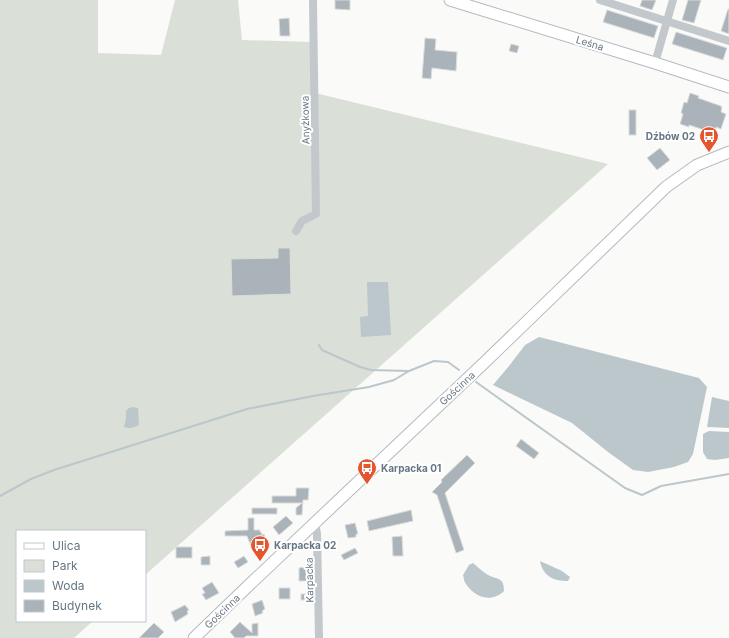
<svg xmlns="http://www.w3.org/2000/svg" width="729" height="638" viewBox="0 0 729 638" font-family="Inter,sans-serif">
  <rect width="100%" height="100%" fill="#fafaf8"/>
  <polygon fill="#dadfd7" points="0,0 98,0 98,53 161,55 175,0 238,0 242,40 312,42 311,92 608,164 145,575 145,531 17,531 17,621 93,621 74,638 0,638"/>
  <g fill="#bbc7cb">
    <polygon points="367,282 388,282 391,335 361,337 360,317 368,316"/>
    <polygon points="539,337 699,378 707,387 693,454 688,462 674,467 648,472 633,470 608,452 572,423 493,385 509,366 525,345"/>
    <polygon points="712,397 729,401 729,428 707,427"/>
    <path d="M133 407 138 408 139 425C133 428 129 429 124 427L126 418V411L129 408Z"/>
    <polygon points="709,431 729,432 729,458 715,460 707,459 703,452 703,434"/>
    <path d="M540 561 562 571 570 577 568 581C553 581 543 576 540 561Z"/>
    <path d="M473 563C478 567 483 572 488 575 498 580 504 577 504 591 492 603 475 598 466 584 464 582 464 578 463 575L469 565Z"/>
  </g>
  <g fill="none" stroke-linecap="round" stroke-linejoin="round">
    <g stroke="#bbc7cb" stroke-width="2">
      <polyline points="319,345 322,350 360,367 371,370 408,371"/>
      <polyline points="476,382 625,488 642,495 661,486 729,474"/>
      <polyline points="0,496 31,479 54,470 247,409 313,396 369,387 394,380 409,371 434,361 448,362 459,370"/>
    </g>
  </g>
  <g fill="#aab3b9" stroke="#dcdcda">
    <polygon points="335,0 350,0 350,10 335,9"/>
    <polygon points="642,0 656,0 652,10 640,6"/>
    <polygon points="688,0 701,0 694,23 682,20"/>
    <polygon points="728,9 729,9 729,34 721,31"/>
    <polygon points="607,10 658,26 654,38 603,22"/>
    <polygon points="289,18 290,36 280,36 279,19"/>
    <polygon points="676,32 727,48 723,60 672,44"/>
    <polygon points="425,38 436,39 435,50 457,52 456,71 432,68 431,79 422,78"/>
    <polygon points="511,44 519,46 517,53 509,51"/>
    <polygon points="690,93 699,96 698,98 721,106 721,107 722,107 721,112 726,114 721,129 716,127 715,132 713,133 689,125 689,127 680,124 683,114 681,113 684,102 687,103"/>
    <rect x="629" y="110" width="7" height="25"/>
    <polygon points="660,148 670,160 657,170 647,158"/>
    <polygon points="278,248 290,248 291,294 232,296 231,259 278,258"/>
    <polygon points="521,439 539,453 534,459 516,446"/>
    <polygon points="467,455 475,463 445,493 464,550 456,553 437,495 432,492 442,482 441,480"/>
    <polygon points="296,488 309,488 308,500 303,500 302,515 296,515 296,508 302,503 272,503 272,496 296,496"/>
    <rect x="252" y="508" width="25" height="6"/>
    <polygon points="411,510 413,521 369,531 367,521"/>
    <polygon points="286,516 293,523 279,535 273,527"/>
    <polygon points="248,518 254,518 254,530 260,530 260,532 261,532 262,535 264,534 267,543 252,549 247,536 225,536 225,531 248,530"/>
    <polygon points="355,523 358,534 356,534 356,537 348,538 345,525"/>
    <polygon points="402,536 403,556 393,556 392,537"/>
    <rect x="176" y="547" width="16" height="11"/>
    <polygon points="355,548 358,553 344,560 341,555"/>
    <polygon points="210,556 210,565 201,565 201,557"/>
    <polygon points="244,556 248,562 238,568 234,562"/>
    <polygon points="305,567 311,567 311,581 299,581 299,568"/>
    <polygon points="212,582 219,593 206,600 202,594 205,593 202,588"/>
    <rect x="279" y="588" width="11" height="11"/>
    <rect x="301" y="594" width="9" height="6"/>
    <polygon points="262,600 265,609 262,611 263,613 255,616 252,604"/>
    <polygon points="185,605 189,610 187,611 188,614 175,622 171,612"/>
    <polygon points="240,622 252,633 252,624 258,623 258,636 246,636 244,638 235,638 230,632"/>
    <polygon points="154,623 164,632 158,638 139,638"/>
  </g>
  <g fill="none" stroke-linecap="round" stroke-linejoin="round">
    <g stroke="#b3babf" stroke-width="13">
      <g id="secondary">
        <polyline points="450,0 655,63 729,87"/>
        <polyline points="194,638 248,586 485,362 666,187 697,165 729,152"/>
      </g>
    </g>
    <g stroke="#c3c8cc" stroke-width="8">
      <polyline points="600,0 729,41"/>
      <polyline points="655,63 673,0"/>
      <polyline points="296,231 302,221 316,214 313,0"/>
      <polyline points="315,523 317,534 319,638"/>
    </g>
    <use href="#secondary" stroke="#fff" stroke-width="11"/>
  </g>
  <defs>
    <g id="bus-pin" transform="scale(1)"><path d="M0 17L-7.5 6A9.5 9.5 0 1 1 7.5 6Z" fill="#e4572e" stroke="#fff"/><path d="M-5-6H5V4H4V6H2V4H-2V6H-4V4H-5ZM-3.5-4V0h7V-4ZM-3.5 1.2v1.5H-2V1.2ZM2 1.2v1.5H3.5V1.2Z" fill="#fff"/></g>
  </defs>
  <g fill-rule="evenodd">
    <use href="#bus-pin" x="709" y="136"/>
    <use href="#bus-pin" x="367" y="468"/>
    <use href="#bus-pin" x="260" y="545"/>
  </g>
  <g text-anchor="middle" stroke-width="4" stroke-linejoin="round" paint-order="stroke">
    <g font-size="10" fill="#657683" stroke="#fff">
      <text transform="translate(590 43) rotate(17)" y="4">Leśna</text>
      <text transform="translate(305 120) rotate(-91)" y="4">Anyżkowa</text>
      <text transform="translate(457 388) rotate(-43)" y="4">Gościnna</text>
      <text transform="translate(309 580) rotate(-91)" y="4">Karpacka</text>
      <text transform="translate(222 611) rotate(-44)" y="4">Gościnna</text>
    </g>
    <g font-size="10" font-weight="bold" fill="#657683" stroke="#fff" text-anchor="start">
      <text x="695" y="140" text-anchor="end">Dźbów 02</text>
      <text x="381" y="472">Karpacka 01</text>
      <text x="274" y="549">Karpacka 02</text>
    </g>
  </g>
  <rect x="16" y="530" width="130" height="92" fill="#ffffff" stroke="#c1c8cd"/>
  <rect x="24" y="543" width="20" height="6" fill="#ffffff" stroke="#c1c8cd"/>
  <text x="52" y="550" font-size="12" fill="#657683">Ulica</text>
  <rect x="24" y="560" width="20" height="12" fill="#dadfd7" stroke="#c1c8cd"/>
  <text x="52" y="570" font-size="12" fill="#657683">Park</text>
  <rect x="24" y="580" width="20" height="12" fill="#bbc7cb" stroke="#c1c8cd"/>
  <text x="52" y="590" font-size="12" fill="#657683">Woda</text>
  <rect x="24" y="600" width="20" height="12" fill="#aab3b9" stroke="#c1c8cd"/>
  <text x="52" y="610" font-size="12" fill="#657683">Budynek</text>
</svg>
